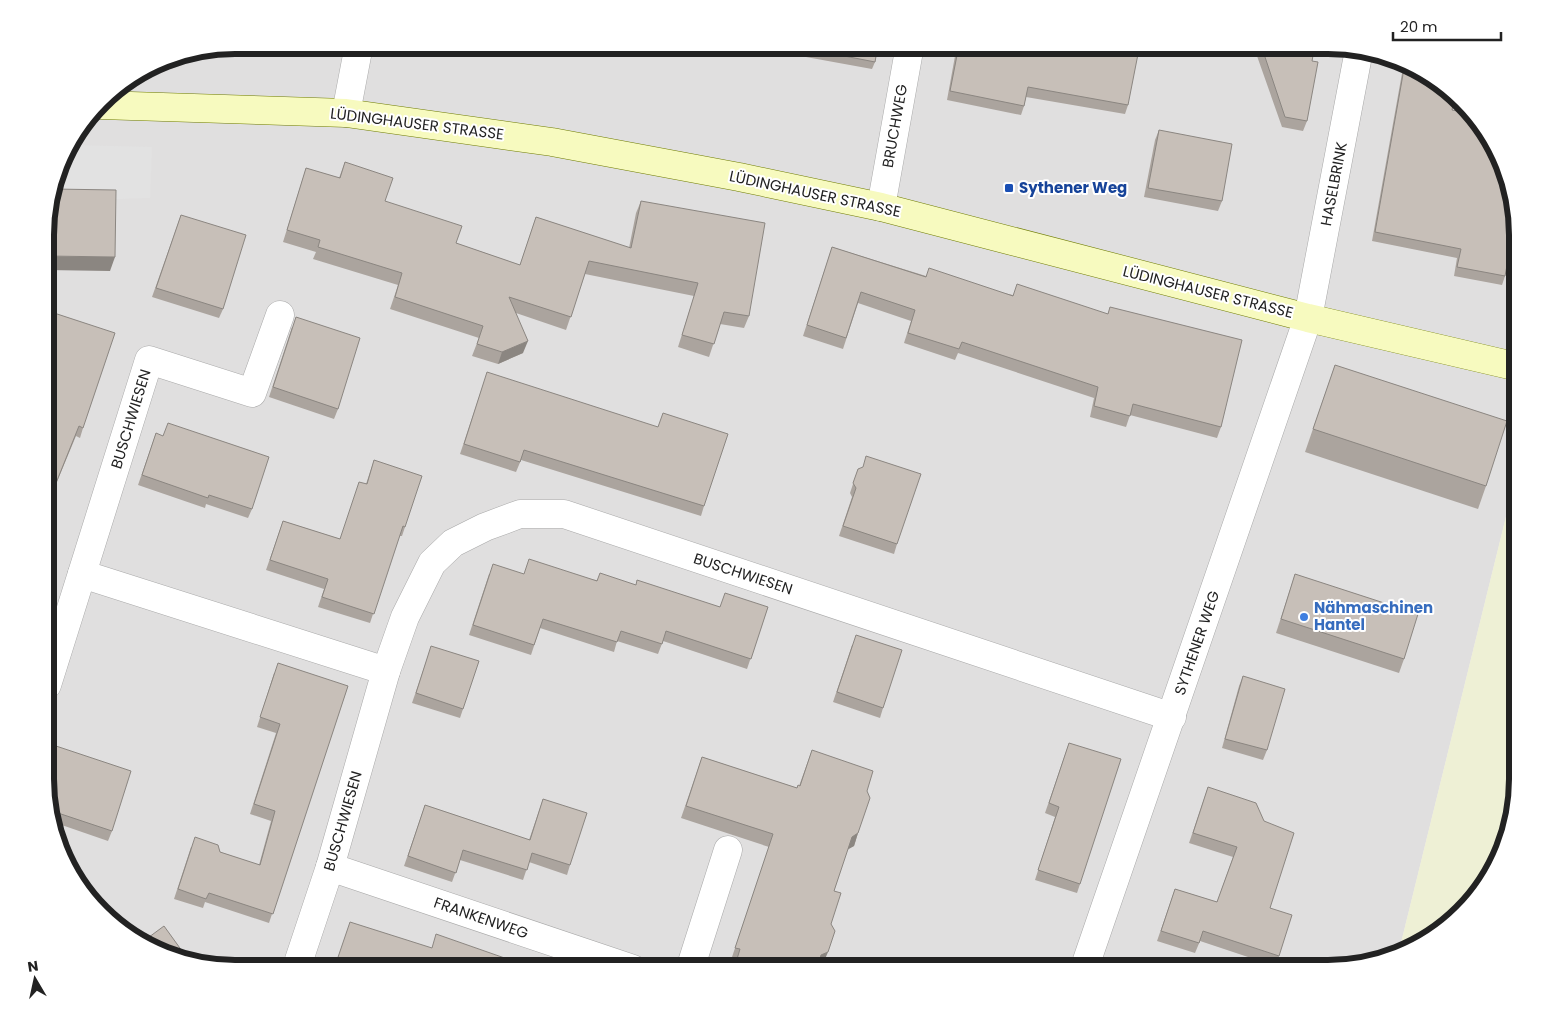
<svg xmlns="http://www.w3.org/2000/svg" width="1563" height="1014" viewBox="0 0 1563 1014" font-family="Poppins,sans-serif">
  <rect width="100%" height="100%" fill="#f2efe9"/>
  <polygon fill="#e0dfdf" points="235,45 1328,45 1389,55 1434,77 1493,140 1518,223 1518,468 1399,951 1340,969 235,969 174,959 129,937 71,874 47,803 47,211 65,151 110,92 163,59"/>
  <polygon fill="#eef0d5" points="1518,468 1518,791 1508,840 1486,885 1423,944 1399,951"/>
  <polygon fill="#e2e2e2" points="69,145 152,147 150,198 58,201 58,172 65,151"/>
  <g fill="none" stroke-linecap="round" stroke-linejoin="round">
    <g stroke="#a9a9a9" stroke-width="29">
      <g id="street">
        <polyline points="346,113 359,45"/>
        <polyline points="881,207 910,45"/>
        <polyline points="82,574 386,671"/>
        <polyline points="47,685 149,360 252,393 280,315"/>
        <polyline points="330,867 633,969"/>
        <polyline points="296,969 330,867 386,671 405,617 432,563 453,543 485,527 520,514 564,514 1172,717"/>
        <polyline points="690,969 728,850"/>
        <polyline points="1084,969 1308,318 1359,50"/>
      </g>
    </g>
    <g stroke="#707d05" stroke-width="29">
      <polyline id="secondary" points="100,105 346,113 552,142 739,177 881,207 1308,318 1518,367"/>
    </g>
    <use href="#street" stroke="#fff" stroke-width="28"/>
    <use href="#secondary" stroke="#f7fabf" stroke-width="28"/>
  </g>
  <g fill="#aba49e">
    <polygon points="757,45 878,45 875,62 872,69 757,48"/>
    <polygon points="957,45 1118,45 1128,105 1125,114 1026,97 1024,106 1021,115 947,100"/>
    <polygon points="1259,45 1315,45 1312,61 1307,121 1303,131 1282,127 1257,56"/>
    <polygon points="1404,62 1434,77 1518,223 1518,245 1511,244 1505,276 1502,285 1454,276 1457,258 1372,241"/>
    <polygon points="1159,130 1222,201 1218,211 1144,197 1155,140"/>
    <polygon points="345,162 385,201 456,243 520,265 536,217 629,248 636,213 641,201 749,316 744,328 720,324 709,357 678,347 694,296 585,274 566,330 516,313 523,353 498,364 472,356 479,338 390,309 398,285 313,259 316,252 283,242 306,168 339,178"/>
    <polygon points="181,215 223,309 219,318 152,297"/>
    <polygon points="832,247 926,276 1013,295 1108,314 1110,307 1221,427 1217,438 1130,415 1126,427 1090,417 1094,398 958,353 955,360 904,343 911,321 858,303 843,349 803,336"/>
    <polygon points="47,315 83,428 80,438 76,436 54,489"/>
    <polygon points="292,327 338,409 334,419 269,397"/>
    <polygon points="1335,365 1486,486 1478,509 1305,452"/>
    <polygon points="484,382 704,506 701,516 521,460 516,472 460,454"/>
    <polygon points="156,433 252,509 248,518 206,504 205,508 138,485"/>
    <polygon points="374,460 405,527 402,536 399,536 370,623 318,607 324,589 266,570 283,521 340,539 366,484"/>
    <polygon points="858,469 897,544 894,554 839,536 852,497 850,493"/>
    <polygon points="489,574 523,574 597,580 635,585 720,607 768,607 747,669 663,641 658,654 617,641 614,652 540,628 531,655 469,635"/>
    <polygon points="1295,574 1404,659 1399,673 1276,633"/>
    <polygon points="852,645 883,708 880,718 833,702"/>
    <polygon points="428,656 463,709 460,718 412,703"/>
    <polygon points="274,673 348,686 269,923 205,902 203,908 174,899 191,847 220,852 259,865 271,821 250,814 276,733 257,727"/>
    <polygon points="1243,676 1267,750 1263,760 1222,748 1239,686"/>
    <polygon points="1069,743 1080,884 1077,893 1035,880 1055,817 1045,813"/>
    <polygon points="812,750 867,791 858,833 854,846 847,849 834,891 831,924 823,964 817,967 735,962 731,960 769,847 681,818 702,757 797,788 799,786"/>
    <polygon points="1208,787 1270,908 1279,956 1275,966 1200,941 1195,953 1157,941 1175,889 1217,902 1233,857 1189,843"/>
    <polygon points="543,799 570,865 567,875 529,862 523,880 460,860 452,882 404,866 425,805 529,840"/>
    <polygon points="47,803 112,831 108,841 53,822"/>
  </g>
  <g fill="#8b8681">
    <polygon points="47,256 115,257 110,271 47,270"/>
    <polygon points="528,341 523,353 498,364 502,352"/>
    <polygon points="858,833 854,846 847,850 852,837"/>
    <polygon points="828,952 823,964 817,967 821,955"/>
  </g>
  <g fill="#c7bfb8" stroke="#8b8681">
    <polygon points="788,45 878,45 875,62"/>
    <polygon points="959,45 1118,45 1118,46 1139,49 1128,105 1028,87 1024,106 950,91"/>
    <polygon points="1261,45 1315,45 1312,61 1318,62 1307,121 1285,117"/>
    <polygon points="1405,63 1434,77 1454,99 1452,110 1467,113 1493,140 1518,223 1518,235 1513,234 1505,276 1457,267 1461,249 1375,232"/>
    <polygon points="1159,130 1232,144 1222,201 1148,188"/>
    <polygon points="345,162 393,178 385,201 462,226 456,243 520,265 536,217 631,248 641,201 765,223 749,316 724,312 714,344 682,335 698,283 589,261 571,317 509,297 528,341 502,352 477,344 483,326 395,297 402,273 318,247 320,240 287,230 306,168 340,178"/>
    <polygon points="53,189 116,190 115,257 47,256 47,211"/>
    <polygon points="181,215 246,235 223,309 156,288"/>
    <polygon points="832,247 926,277 929,268 1013,296 1017,284 1108,314 1110,307 1242,340 1221,427 1133,404 1130,416 1094,406 1098,387 962,342 959,349 908,333 915,310 861,292 846,338 807,325"/>
    <polygon points="48,311 115,333 83,428 79,426 54,488 55,491 47,515 47,316"/>
    <polygon points="296,317 360,338 338,409 273,387"/>
    <polygon points="1335,365 1507,421 1486,486 1313,429"/>
    <polygon points="487,372 658,427 663,413 728,434 704,506 524,450 520,462 464,444"/>
    <polygon points="168,423 269,457 252,509 209,495 208,498 142,475 156,433 163,436"/>
    <polygon points="866,456 921,474 897,544 843,526 856,488 853,483 858,469 863,467"/>
    <polygon points="374,460 422,476 405,527 403,526 374,614 322,597 328,579 270,560 283,521 340,539 359,482 367,484"/>
    <polygon points="529,559 597,581 600,573 636,585 637,580 720,607 725,593 768,607 751,659 666,631 662,644 621,631 617,642 543,619 534,645 473,625 493,564 524,574"/>
    <polygon points="1295,574 1418,614 1404,659 1281,619"/>
    <polygon points="856,635 902,650 883,708 837,692"/>
    <polygon points="431,646 479,661 463,709 416,693"/>
    <polygon points="278,663 348,686 273,914 209,893 206,899 178,889 195,837 218,845 220,852 260,865 275,811 254,804 280,724 260,717"/>
    <polygon points="1243,676 1285,689 1267,750 1225,739"/>
    <polygon points="47,743 131,771 112,831 49,810 47,803"/>
    <polygon points="1069,743 1121,759 1080,884 1038,870 1059,807 1049,803"/>
    <polygon points="812,750 873,771 867,791 870,798 858,833 852,837 834,891 841,893 831,924 835,931 828,952 821,955 817,969 734,969 740,949 735,948 773,834 686,806 702,757 797,788 798,785 800,786"/>
    <polygon points="1208,787 1256,803 1264,821 1294,833 1270,908 1292,915 1279,956 1203,931 1199,943 1161,931 1175,889 1217,902 1237,847 1193,833"/>
    <polygon points="543,799 587,813 570,865 532,853 527,870 463,850 456,873 408,856 425,805 530,840"/>
    <polygon points="350,922 432,948 436,934 536,969 334,969"/>
    <polygon points="164,926 190,962 174,959 141,943"/>
    <polygon points="198,958 202,964 194,962"/>
  </g>
  <rect fill="#1a4fb4" stroke="#fff" stroke-width="2" x="1004" y="183" width="10" height="10" rx="2.5"/>
  <circle fill="#3f7fe0" stroke="#fff" stroke-width="2" cx="1304" cy="617" r="5"/>
  <g text-anchor="middle" stroke-width="4" stroke-linejoin="round" paint-order="stroke">
    <g font-size="15" fill="#222" stroke="#fff">
      <text transform="translate(417 124) rotate(7)" y="5">LÜDINGHAUSER STRASSE</text>
      <text transform="translate(895 126) rotate(-80)" y="5">BRUCHWEG</text>
      <text transform="translate(1334 184) rotate(-79)" y="5">HASELBRINK</text>
      <text transform="translate(815 194) rotate(12)" y="5">LÜDINGHAUSER STRASSE</text>
      <text transform="translate(1208 292) rotate(14)" y="5">LÜDINGHAUSER STRASSE</text>
      <text transform="translate(131 419) rotate(-73)" y="5">BUSCHWIESEN</text>
      <text transform="translate(743 574) rotate(18)" y="5">BUSCHWIESEN</text>
      <text transform="translate(1197 643) rotate(-71)" y="5">SYTHENER WEG</text>
      <text transform="translate(343 821) rotate(-74)" y="5">BUSCHWIESEN</text>
      <text transform="translate(481 918) rotate(19)" y="5">FRANKENWEG</text>
    </g>
    <g font-size="15" font-weight="bold" fill="#164399" stroke="#fff" text-anchor="start">
      <text x="1019" y="193">Sythener Weg</text>
    </g>
    <g font-size="15" font-weight="bold" fill="#366cbe" stroke="#fff" text-anchor="start">
      <text x="1314" y="613">Nähmaschinen<tspan x="1314" dy="17">Hantel</tspan></text>
    </g>
  </g>
  <path d="M0 0H1563V1014H0ZM235 54H1328A181 181 0 0 1 1509 235V779A181 181 0 0 1 1328 960H235A181 181 0 0 1 54 779V235A181 181 0 0 1 235 54Z" fill="#fff" fill-rule="evenodd"/>
  <path fill="none" stroke="#222" stroke-width="6" d="M235 54H1328A181 181 0 0 1 1509 235V779A181 181 0 0 1 1328 960H235A181 181 0 0 1 54 779V235A181 181 0 0 1 235 54Z"/>
  <g transform="translate(35 979) rotate(351)" stroke="#ffffff" stroke-width="4" paint-order="stroke">
  <path d="M0-4L9 19L0 12L-9 19Z" fill="#222222"/>
  <text y="-8" font-size="14" font-weight="bold" text-anchor="middle" fill="#222222">N</text>
  </g>
  <path d="M1393 32v8h108v-8" fill="none" stroke="#222222" stroke-width="2.5"/>
  <text x="1400" y="32" font-size="15" fill="#222222" stroke="#ffffff" stroke-width="4" paint-order="stroke">20 m</text>
</svg>
